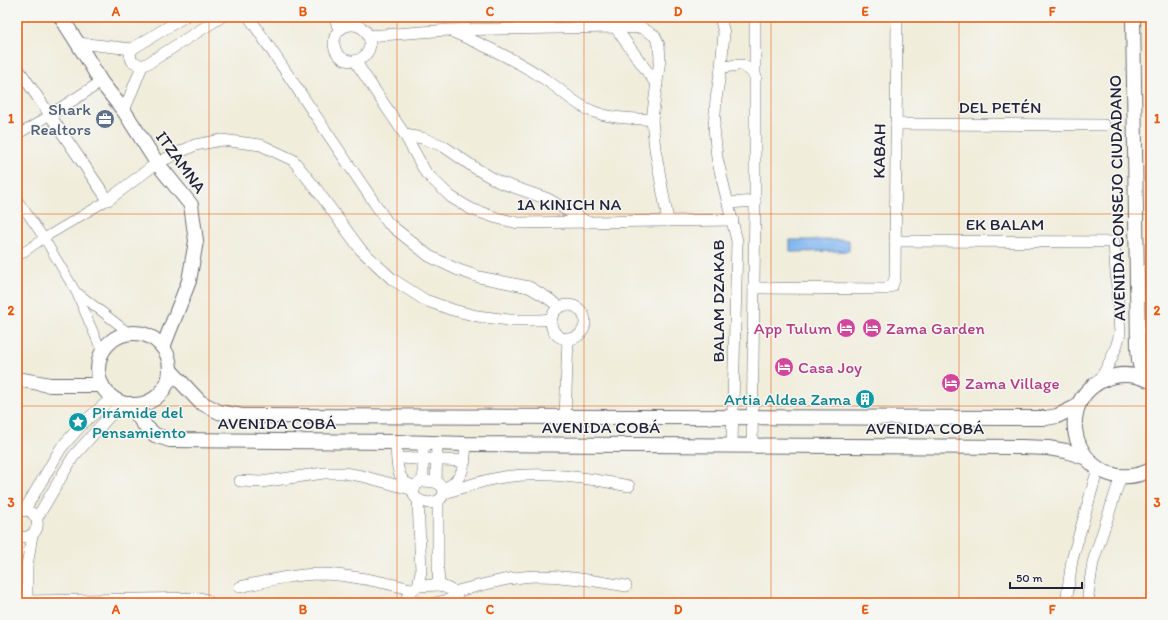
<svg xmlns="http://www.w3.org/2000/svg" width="1168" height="620" viewBox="0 0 1168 620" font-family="Itim,sans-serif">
  <rect width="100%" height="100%" fill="#f6f6f2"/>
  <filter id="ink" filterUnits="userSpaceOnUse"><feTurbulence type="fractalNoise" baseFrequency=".025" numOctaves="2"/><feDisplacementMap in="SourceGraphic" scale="8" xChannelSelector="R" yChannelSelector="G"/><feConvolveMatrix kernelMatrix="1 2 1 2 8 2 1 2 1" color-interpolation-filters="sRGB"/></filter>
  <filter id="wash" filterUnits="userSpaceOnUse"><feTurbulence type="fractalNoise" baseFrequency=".012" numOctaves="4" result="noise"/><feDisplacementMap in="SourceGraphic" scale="16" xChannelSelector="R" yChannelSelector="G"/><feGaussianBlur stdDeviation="0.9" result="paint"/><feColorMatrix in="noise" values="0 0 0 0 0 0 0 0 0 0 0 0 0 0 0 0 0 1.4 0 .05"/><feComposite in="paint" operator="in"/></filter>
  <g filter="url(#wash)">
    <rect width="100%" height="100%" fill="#f0eddb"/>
    <polygon fill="#83b7f0" stroke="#526c96" points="790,240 849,240 849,251 790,252"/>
  </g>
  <g filter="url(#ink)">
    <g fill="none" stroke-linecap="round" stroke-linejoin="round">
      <g stroke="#6a6973" stroke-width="10">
        <g id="pedestrian">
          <polyline points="17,135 50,115"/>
          <polyline points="17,199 44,238 76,292 102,352"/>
          <polyline points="17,257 44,238 108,200"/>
          <polyline points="78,293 129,333"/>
        </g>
      </g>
      <g stroke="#6a6973" stroke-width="12">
        <g id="minor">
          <polyline points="249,17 388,223 429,256 456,269 479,277 529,287 546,297 560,307"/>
          <polyline points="335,17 339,31"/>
          <polyline points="720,17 724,33 721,68 716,99 714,127 717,158 737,241 732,445"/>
          <circle cx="352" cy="43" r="18"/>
          <polyline points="615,27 657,85"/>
          <path d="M453 32C486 46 519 61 549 82 563 91 575 105 592 111 611 119 632 118 652 120"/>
          <polyline points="368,36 449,30 615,27 642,28 655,36 659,45 660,59 652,120 655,149 668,221"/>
          <polyline points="78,43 132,49 184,17"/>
          <polyline points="132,49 130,55 132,61 142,66"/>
          <polyline points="355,61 405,135 426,173 451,197 471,209 497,218 518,223 733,220"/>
          <polyline points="17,67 108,200 157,163 195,145 222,140 261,145 293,160 317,190 361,250 392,279 425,300 453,310 477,316 509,320 540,320 552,319"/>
          <path d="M721 68C740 64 743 61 756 77"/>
          <polyline points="124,111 142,66 150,62 221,17"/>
          <polyline points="50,115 101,82"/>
          <polyline points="896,124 1104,125"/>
          <polyline points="405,135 422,138 443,146 475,168 499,182 548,199 587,222"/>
          <polyline points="729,203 755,201"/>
          <path d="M895 241 1114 242 1120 333C1116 352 1109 366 1098 382"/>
          <polyline points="754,288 886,289 892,286 895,278 897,17"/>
          <circle cx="568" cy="322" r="17"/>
          <polyline points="565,418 568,338"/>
          <path d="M396 442C397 454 395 474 406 483 408 484 412 485 415 487"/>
          <polyline points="423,442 423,481"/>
          <polyline points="752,446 755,201 755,17"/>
          <polyline points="398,458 465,461"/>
          <polyline points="240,481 261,482 324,473 344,473 362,476 414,490"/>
          <path d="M423 481C433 482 443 481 444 493 441 503 428 505 419 500 409 495 414 483 423 481Z"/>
          <polyline points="436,482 437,442"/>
          <path d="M444 489C465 479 464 465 466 444"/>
          <path d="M444 493C464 487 483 480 504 477 546 471 588 478 629 486"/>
          <path d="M438 501V570L439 585C449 588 457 592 458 603"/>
          <polyline points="24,511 61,448 83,423 113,397"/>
          <polyline points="37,518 73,457 121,403"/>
          <path d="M17 535C32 543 45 525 32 513"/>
          <polyline points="418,586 439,585"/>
          <path d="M240 587C266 581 294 574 321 574 352 575 382 582 411 589"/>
          <path d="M454 592C479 586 512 576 538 576 567 576 597 581 626 586"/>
          <polyline points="26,601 200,598 207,600 210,603"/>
          <polyline points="406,602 424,603"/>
          <polyline points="27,603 27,566 32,535"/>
          <path d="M406 603C407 594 410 590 418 586L421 571 418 500"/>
          <polyline points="435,603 457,598"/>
          <polyline points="1066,603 1072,560 1098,468"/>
          <polyline points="1090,603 1088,595 1093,562 1121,476"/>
        </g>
      </g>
      <g stroke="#6a6973" stroke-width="16">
        <g id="tertiary">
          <polyline points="61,17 87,58 101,82 124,111 157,163 191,205 196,241 189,281 163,347"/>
          <polyline points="1133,17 1138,348 1139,360 1143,378"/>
          <circle cx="134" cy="369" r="36"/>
          <polyline points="170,370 200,402 219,412 242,416 1046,418 1057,416 1078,406"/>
          <polyline points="17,379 50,385 102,385"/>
          <path d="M1151 381C1135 374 1119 372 1103 380 1045 408 1084 501 1151 470"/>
          <polyline points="129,404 146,427 155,435 170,440 396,442 466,444 1022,447 1048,448 1066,451 1087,458"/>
        </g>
      </g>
      <use href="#pedestrian" stroke="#fff" stroke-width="9"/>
      <use href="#minor" stroke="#fff" stroke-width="11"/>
      <use href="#tertiary" stroke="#fff" stroke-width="14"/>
    </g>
  </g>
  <path fill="none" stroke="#e8590c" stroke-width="1" stroke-opacity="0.55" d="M209 17V603M397 17V603M584 17V603M771 17V603M959 17V603M17 214H1151M17 406H1151"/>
  <defs>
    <g id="office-disc" transform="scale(1)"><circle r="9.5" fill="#5c6f8a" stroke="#f6f6f2"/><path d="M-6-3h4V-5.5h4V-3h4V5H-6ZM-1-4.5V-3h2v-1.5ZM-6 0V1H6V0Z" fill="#fff"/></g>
    <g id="hotel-disc" transform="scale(1)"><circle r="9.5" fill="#d1479c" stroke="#f6f6f2"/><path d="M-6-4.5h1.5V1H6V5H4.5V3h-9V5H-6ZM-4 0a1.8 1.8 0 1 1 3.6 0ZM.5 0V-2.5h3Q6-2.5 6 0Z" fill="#fff"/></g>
    <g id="building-disc" transform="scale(1)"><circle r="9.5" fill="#0f9aa8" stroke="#f6f6f2"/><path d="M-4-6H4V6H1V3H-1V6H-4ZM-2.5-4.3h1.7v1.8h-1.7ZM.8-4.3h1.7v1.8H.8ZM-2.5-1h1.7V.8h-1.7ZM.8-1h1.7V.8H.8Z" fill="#fff"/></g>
    <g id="sight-disc" transform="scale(1)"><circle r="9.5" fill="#0f9aa8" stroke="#f6f6f2"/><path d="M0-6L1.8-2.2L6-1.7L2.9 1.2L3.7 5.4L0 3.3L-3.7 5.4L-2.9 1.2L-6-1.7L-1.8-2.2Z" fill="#fff"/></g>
  </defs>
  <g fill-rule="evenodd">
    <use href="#office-disc" x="105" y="119"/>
    <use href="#hotel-disc" x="846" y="328"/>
    <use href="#hotel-disc" x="872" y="328"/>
    <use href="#hotel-disc" x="784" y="367"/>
    <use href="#hotel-disc" x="951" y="383"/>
    <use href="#building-disc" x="865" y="399"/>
    <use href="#sight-disc" x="78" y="422"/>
  </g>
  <g text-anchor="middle" stroke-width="3" stroke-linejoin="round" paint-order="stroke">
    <g font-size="17" fill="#22223b" stroke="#f6f6f2">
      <text x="1000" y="113">DEL PETÉN</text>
      <text transform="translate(879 151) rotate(-89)" y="6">KABAH</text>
      <text transform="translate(181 162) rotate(54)" y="6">ITZAMNA</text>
      <text transform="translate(1117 198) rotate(-91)" y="6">AVENIDA CONSEJO CIUDADANO</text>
      <text x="569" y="210">1A KINICH NA</text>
      <text x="1005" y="230">EK BALAM</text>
      <text transform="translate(718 301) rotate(-90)" y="6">BALAM DZAKAB</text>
      <text x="277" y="429">AVENIDA COBÁ</text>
      <text x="601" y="433">AVENIDA COBÁ</text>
      <text x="925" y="434">AVENIDA COBÁ</text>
    </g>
    <g font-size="17" fill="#4e5e75" stroke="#f6f6f2" text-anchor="end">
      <text x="91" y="115">Shark<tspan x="91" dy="20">Realtors</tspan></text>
    </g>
    <g font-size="17" fill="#b23c85" stroke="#f6f6f2" text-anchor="start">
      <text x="832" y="334" text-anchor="end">App Tulum</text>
      <text x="886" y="334">Zama Garden</text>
      <text x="798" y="373">Casa Joy</text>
      <text x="965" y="389">Zama Village</text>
    </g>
    <g font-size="17" fill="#0d838f" stroke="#f6f6f2" text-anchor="end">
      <text x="851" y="405">Artia Aldea Zama</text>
      <text x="92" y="418" text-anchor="start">Pirámide del<tspan x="92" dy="20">Pensamiento</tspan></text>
    </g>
  </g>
  <rect width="1168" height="620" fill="none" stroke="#f6f6f2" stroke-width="44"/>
  <path d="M1010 582v6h72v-6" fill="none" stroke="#22223b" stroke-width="2"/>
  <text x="1016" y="582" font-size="12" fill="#22223b" stroke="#f6f6f2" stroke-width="3" paint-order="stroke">50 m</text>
  <rect x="22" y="22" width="1124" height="576" fill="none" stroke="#e8590c" stroke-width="1.5"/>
  <g font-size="13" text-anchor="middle" font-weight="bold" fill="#e8590c">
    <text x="116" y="16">A</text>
    <text x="303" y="16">B</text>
    <text x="490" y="16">C</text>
    <text x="678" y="16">D</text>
    <text x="865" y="16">E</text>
    <text x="1052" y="16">F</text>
    <text x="11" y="123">1</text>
    <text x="1157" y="123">1</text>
    <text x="11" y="315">2</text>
    <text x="1157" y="315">2</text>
    <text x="11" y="507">3</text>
    <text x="1157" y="507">3</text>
    <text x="116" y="614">A</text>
    <text x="303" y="614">B</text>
    <text x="490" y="614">C</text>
    <text x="678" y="614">D</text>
    <text x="865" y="614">E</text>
    <text x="1052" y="614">F</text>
  </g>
</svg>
